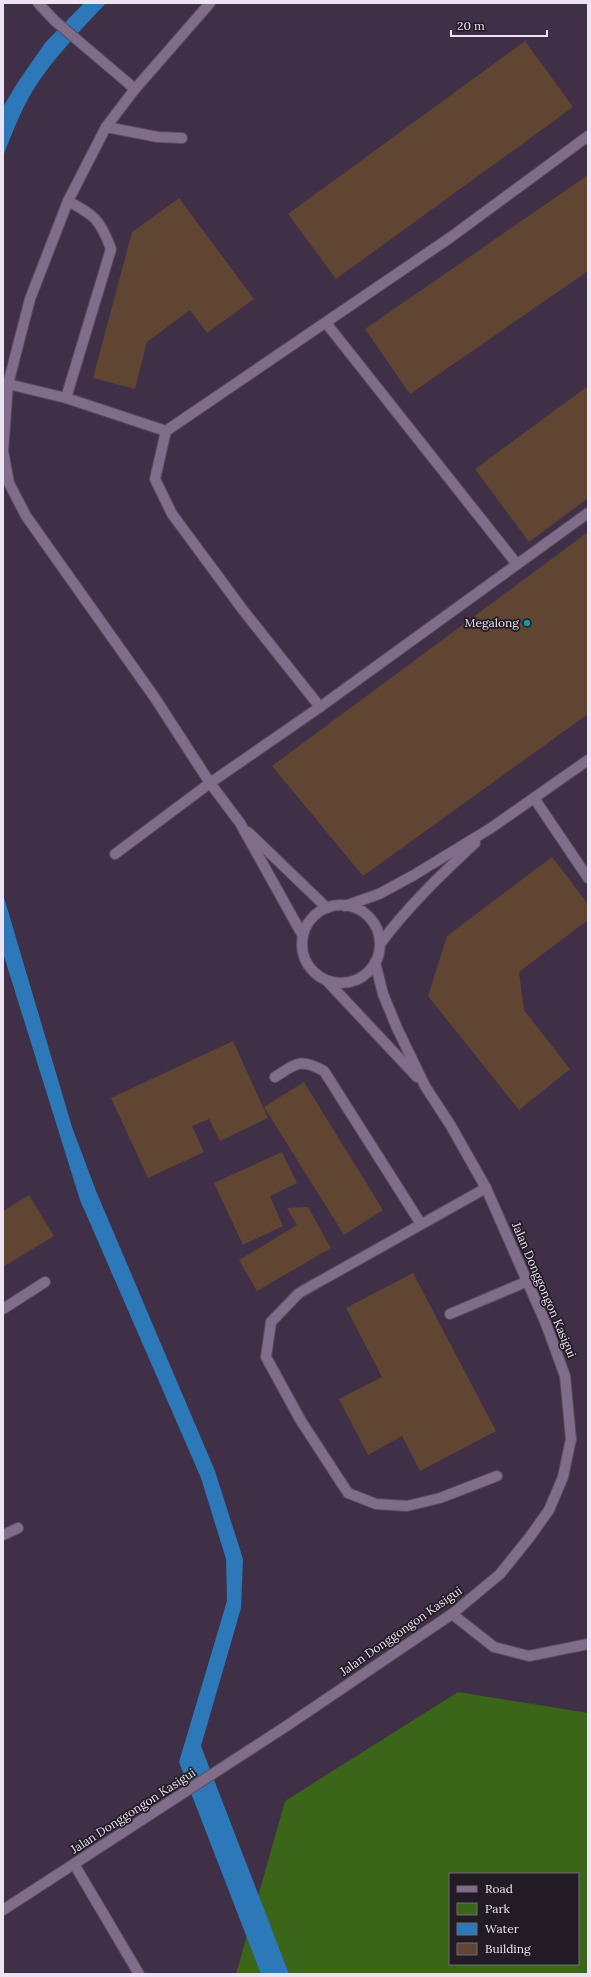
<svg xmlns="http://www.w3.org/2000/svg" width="591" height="1977" viewBox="0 0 591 1977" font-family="Lora,serif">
  <rect width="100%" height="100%" fill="#3f2f47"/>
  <path fill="#3b6518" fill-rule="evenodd" d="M458 1692 588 1713V1974H236L285 1801ZM450 1874H578V1964H450Z"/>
  <g fill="#2c78b8">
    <path d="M84 3H106C80 31 52 59 32 92 20 112 12 134 3 156V107L18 82 45 43Z"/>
    <polygon points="3,894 72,1127 96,1191 215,1471 243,1559 241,1608 201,1746 289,1974 261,1974 179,1762 227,1601 226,1559 201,1478 80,1200 3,953"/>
  </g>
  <g fill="#604533">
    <polygon points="525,41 573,107 336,279 288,214"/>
    <polygon points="588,175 588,271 410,394 365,329"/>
    <polygon points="179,198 254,299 207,333 190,310 147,342 135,389 93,378 132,232"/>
    <polygon points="588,386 588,498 529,542 475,469"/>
    <polygon points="588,532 588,714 363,876 272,766"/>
    <polygon points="552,857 588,904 588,920 519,972 524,1010 570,1069 519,1110 428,996 447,936"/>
    <polygon points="233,1041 268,1118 220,1141 209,1119 192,1126 204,1152 148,1178 111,1098"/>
    <polygon points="304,1082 383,1210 344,1235 264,1107"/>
    <polygon points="282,1152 297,1183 270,1196 283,1226 243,1245 214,1183"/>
    <polygon points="29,1195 54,1236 3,1267 3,1211"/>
    <polygon points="308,1207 331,1248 257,1291 239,1260 297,1225 287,1208"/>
    <polygon points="413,1273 496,1431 420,1471 402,1436 368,1455 339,1399 382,1377 346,1308"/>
  </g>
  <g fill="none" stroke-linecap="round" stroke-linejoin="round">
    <g stroke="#5a4c60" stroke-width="12">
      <g id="minor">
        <polyline points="38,3 55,21 135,89"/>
        <polyline points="210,3 135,89 106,127 68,201 30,299 8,384 3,451 9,483 26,516 155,698 210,783 240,823 303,936"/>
        <polyline points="106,127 158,137 182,138"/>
        <polyline points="326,323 516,563"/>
        <polyline points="8,384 66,398 166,431"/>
        <path d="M66 398 111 249C100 219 95 216 68 201"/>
        <polyline points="320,707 243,610 172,514 155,479 166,431 451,237 588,136"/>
        <polyline points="534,798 588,878"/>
        <polyline points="248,832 327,908"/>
        <polyline points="115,854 210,783 320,707 588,513"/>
        <circle cx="341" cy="944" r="39"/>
        <polyline points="345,906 379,894 414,875 491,828 588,760"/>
        <path d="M380 944C408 906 441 875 475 843"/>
        <polyline points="327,981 417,1077"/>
        <path d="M275 1077C297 1063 300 1058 324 1071L421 1224"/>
        <polyline points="486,1188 299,1293 271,1322 266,1357 301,1421 348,1493 376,1504 407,1506 440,1498 497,1476"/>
        <polyline points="3,1309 45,1282"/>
        <polyline points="450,1314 528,1281"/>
        <polyline points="3,1535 18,1528"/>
        <polyline points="452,1614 494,1647 529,1656 588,1644"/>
        <polyline points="74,1864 139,1974"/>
        <polyline points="3,1910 288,1725 452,1614 500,1574 529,1538 549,1510 563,1477 571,1439 565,1376 546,1324 486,1188 451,1126 425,1086 397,1028 383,994 375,962"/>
      </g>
    </g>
    <use href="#minor" stroke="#806d89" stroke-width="10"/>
  </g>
  <circle fill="#0f9aa8" stroke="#221b26" stroke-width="1.5" cx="527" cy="623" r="4"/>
  <g text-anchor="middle" stroke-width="3.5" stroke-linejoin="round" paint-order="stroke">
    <g font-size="12" fill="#ede3f2" stroke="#221b26" text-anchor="end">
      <text x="519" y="627">Megalong</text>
    </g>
    <g font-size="12" fill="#ede3f2" stroke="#221b26">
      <text transform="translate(544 1290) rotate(67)" y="4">Jalan Donggongon Kasigui</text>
      <text transform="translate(401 1631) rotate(-35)" y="4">Jalan Donggongon Kasigui</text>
      <text transform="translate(133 1811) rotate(-33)" y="4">Jalan Donggongon Kasigui</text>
    </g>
  </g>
  <rect width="591" height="1977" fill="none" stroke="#ede3f2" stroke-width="8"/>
  <rect x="449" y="1873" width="130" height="92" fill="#221b26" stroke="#736b78"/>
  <rect x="457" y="1886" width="20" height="6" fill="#806d89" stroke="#736b78"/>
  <text x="485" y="1893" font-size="12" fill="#ede3f2">Road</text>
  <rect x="457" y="1903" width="20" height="12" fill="#3b6518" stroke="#736b78"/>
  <text x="485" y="1913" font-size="12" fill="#ede3f2">Park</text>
  <rect x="457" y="1923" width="20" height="12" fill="#2c78b8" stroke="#736b78"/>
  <text x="485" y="1933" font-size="12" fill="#ede3f2">Water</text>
  <rect x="457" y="1943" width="20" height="12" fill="#604533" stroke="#736b78"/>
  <text x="485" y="1953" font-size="12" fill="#ede3f2">Building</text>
  <path d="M451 30v6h96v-6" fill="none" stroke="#ede3f2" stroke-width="2"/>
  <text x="457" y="30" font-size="12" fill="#ede3f2" stroke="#221b26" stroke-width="3" paint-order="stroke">20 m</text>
</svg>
